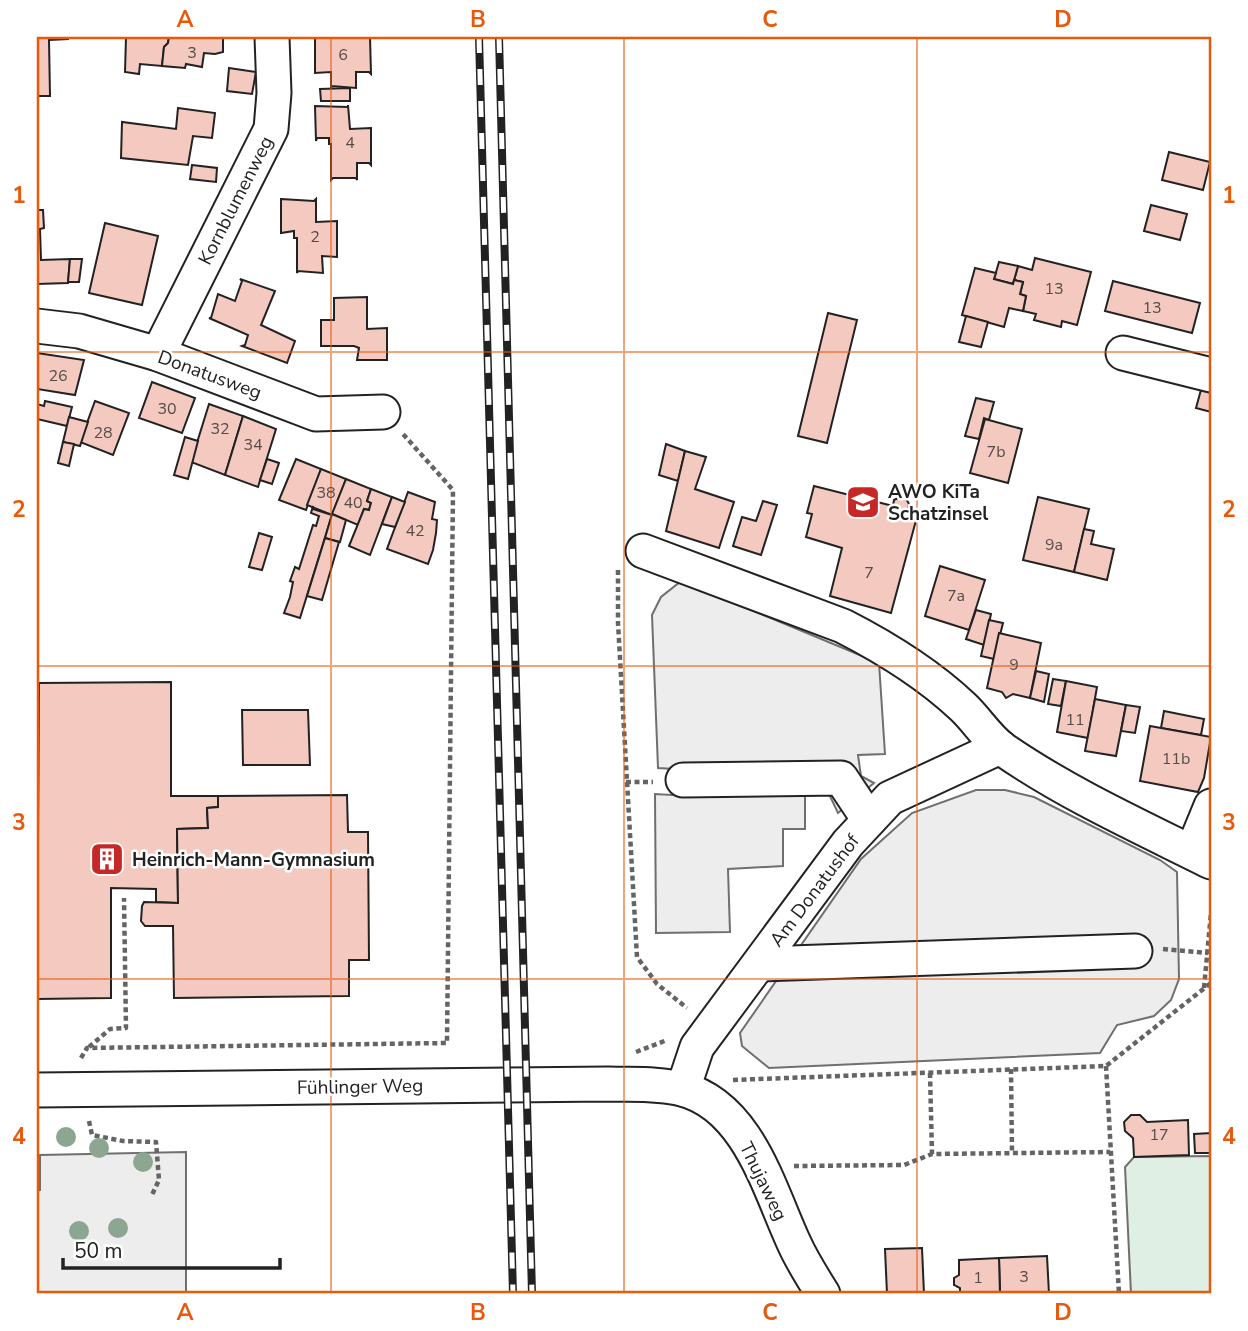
<svg xmlns="http://www.w3.org/2000/svg" width="1248" height="1331" viewBox="0 0 1248 1331" font-family="'Nunito Sans',sans-serif">
  <rect width="100%" height="100%" fill="#fff"/>
  <polygon fill="#e0efe3" stroke="#6f6f6f" stroke-width="2" points="1211,1156 1211,1294 1131,1294 1125,1167 1134,1157"/>
  <g fill="#ededed" stroke="#6f6f6f" stroke-width="2">
    <polygon points="680,582 718,596 879,663 885,754 858,755 861,776 874,783 838,813 829,794 805,787 805,829 783,829 783,866 728,869 730,932 656,933 655,794 672,795 674,769 658,768 652,615 661,597"/>
    <polygon points="976,790 1005,790 1034,797 1160,860 1177,872 1179,979 1171,1000 1154,1016 1117,1025 1100,1053 769,1068 742,1046 740,1033 861,859 912,813"/>
    <polygon points="186,1152 186,1294 37,1294 37,1191 40,1190 40,1155"/>
  </g>
  <g fill="#f3c9c0" stroke="#222" stroke-width="2">
    <polygon points="37,37 68,37 68,39 49,40 50,96 37,96"/>
    <polygon points="126,37 169,37 168,43 164,47 162,66 140,64 139,74 125,72"/>
    <polygon points="169,37 223,37 223,52 215,54 204,53 202,67 186,64 185,68 162,66 164,47 168,43"/>
    <polygon points="315,37 370,37 371,74 369,72 356,72 356,88 332,86 331,88 331,72 315,73"/>
    <polygon points="229,68 256,72 252,94 227,91"/>
    <polygon points="350,88 350,101 321,101 320,89"/>
    <polygon points="348,105 350,129 371,128 371,165 369,163 357,163 357,180 356,178 333,178 331,180 331,144 329,144 329,138 317,138 316,141 315,106 348,107"/>
    <polygon points="178,108 215,113 212,138 193,136 188,165 121,158 122,122 176,129"/>
    <polygon points="1169,152 1210,162 1203,190 1162,180"/>
    <polygon points="192,165 217,168 216,182 190,179"/>
    <polygon points="281,199 314,201 316,199 316,222 337,221 337,257 322,256 323,273 298,271 297,273 297,238 294,238 294,231 281,233"/>
    <polygon points="1151,205 1187,214 1180,240 1144,231"/>
    <polygon points="37,210 43,210 44,228 40,229 41,260 70,259 68,283 37,284"/>
    <polygon points="105,223 158,236 142,305 89,293"/>
    <polygon points="1035,258 1091,272 1077,325 1062,321 1061,327 1034,320 1036,314 1023,311 1026,296 1020,294 1023,282 1014,280 1018,266 1032,270"/>
    <polygon points="70,259 82,259 79,282 68,282"/>
    <polygon points="999,262 1018,266 1013,284 994,279"/>
    <polygon points="975,268 996,273 994,279 1013,284 1014,280 1023,282 1020,294 1026,296 1023,311 1009,308 1004,327 962,315"/>
    <polygon points="240,279 275,291 261,325 295,341 287,363 242,346 245,345 248,335 209,318 211,318 218,294 235,301 242,281"/>
    <polygon points="1113,281 1200,303 1192,333 1105,311"/>
    <polygon points="367,297 367,329 387,328 387,360 357,360 359,348 354,346 321,346 321,320 334,320 334,298"/>
    <polygon points="828,313 857,320 827,443 798,436"/>
    <polygon points="966,316 988,322 981,347 959,342"/>
    <polygon points="37,353 84,360 75,395 37,389"/>
    <polygon points="152,382 195,398 182,433 139,418"/>
    <polygon points="1202,386 1211,389 1211,412 1196,408"/>
    <polygon points="976,398 994,402 989,420 984,418 979,439 965,436"/>
    <polygon points="45,401 72,407 67,426 37,419 37,404 44,406"/>
    <polygon points="95,401 129,413 113,455 80,442"/>
    <polygon points="209,404 243,416 225,475 191,462"/>
    <polygon points="243,416 276,429 258,487 225,475"/>
    <polygon points="69,417 88,422 80,446 63,442"/>
    <polygon points="985,419 1022,429 1008,483 970,473"/>
    <polygon points="185,437 198,441 188,479 174,475"/>
    <polygon points="63,442 74,444 69,466 58,463"/>
    <polygon points="666,444 685,451 678,481 659,475"/>
    <polygon points="685,451 706,457 695,489 734,502 719,548 666,531"/>
    <polygon points="267,459 279,463 272,484 260,480"/>
    <polygon points="296,459 321,469 306,510 279,500"/>
    <polygon points="321,469 346,479 332,515 307,505"/>
    <polygon points="346,479 371,489 367,501 371,503 369,510 364,509 358,525 332,514"/>
    <polygon points="814,486 893,506 894,500 904,495 909,504 908,510 918,513 891,613 830,596 842,548 806,537 812,514 807,513"/>
    <polygon points="371,489 392,497 370,555 349,546 364,509 369,510 371,503 367,501"/>
    <polygon points="408,492 435,502 432,519 437,520 436,533 433,550 428,564 387,549"/>
    <polygon points="392,497 405,502 395,527 382,524"/>
    <polygon points="1038,497 1089,509 1074,572 1023,560"/>
    <polygon points="763,501 777,505 761,555 733,546 742,517 756,521"/>
    <polygon points="313,506 313,509 332,515 300,618 284,613 290,597 293,582 290,581 295,567 299,569 313,525 316,526 319,516 311,513"/>
    <polygon points="332,514 346,520 340,542 325,538"/>
    <polygon points="1084,529 1094,531 1091,544 1114,549 1107,580 1074,572"/>
    <polygon points="259,533 272,537 262,570 249,567"/>
    <polygon points="325,538 339,542 322,600 307,596"/>
    <polygon points="940,566 985,580 969,630 925,616"/>
    <polygon points="976,610 991,614 984,645 966,639"/>
    <polygon points="989,620 1003,623 994,659 981,656"/>
    <polygon points="999,633 1041,643 1030,698 1013,694 1006,698 1002,692 987,688"/>
    <polygon points="1036,671 1049,674 1044,702 1030,698"/>
    <polygon points="1053,679 1066,681 1061,706 1048,704"/>
    <polygon points="1066,681 1097,687 1088,738 1057,732"/>
    <polygon points="171,682 171,796 218,796 218,807 207,808 208,828 177,829 178,903 156,902 156,889 111,888 111,998 37,999 39,683"/>
    <polygon points="1095,699 1126,705 1116,756 1085,751"/>
    <polygon points="1126,705 1140,707 1135,733 1121,731"/>
    <polygon points="242,710 308,710 310,765 243,765"/>
    <polygon points="1164,711 1204,719 1201,735 1161,728"/>
    <polygon points="1150,726 1211,737 1204,778 1198,792 1140,781"/>
    <polygon points="347,795 348,832 368,832 369,960 349,960 349,996 174,998 173,926 145,926 141,921 142,906 144,902 178,903 177,829 208,828 207,808 218,807 218,796"/>
    <polygon points="1131,1115 1140,1115 1147,1122 1188,1120 1189,1155 1134,1157 1133,1138 1125,1131 1124,1122"/>
    <polygon points="1211,1133 1211,1153 1195,1153 1194,1134"/>
    <polygon points="922,1248 924,1294 887,1294 885,1249"/>
    <polygon points="1047,1256 1049,1294 1000,1294 999,1258"/>
    <polygon points="999,1258 1000,1294 960,1294 960,1288 954,1285 954,1278 959,1275 959,1260"/>
  </g>
  <g fill="none" stroke-linecap="round" stroke-linejoin="round">
    <g stroke="#222" stroke-width="37">
      <g id="minor">
        <polyline points="37,326 79,331 158,354 316,414 383,412"/>
        <polyline points="1123,353 1211,375"/>
        <polyline points="158,354 271,129 274,93 272,37"/>
        <path d="M643 551 843 626C886 648 928 674 963 707 977 720 988 739 1004 750 1068 794 1141 827 1211 862"/>
        <polyline points="683,780 841,778 869,820"/>
        <polyline points="1192,852 1211,806"/>
        <polyline points="759,964 1135,951"/>
        <polyline points="683,1089 697,1047 848,843 890,798 1000,747"/>
        <path d="M37 1090 608 1084C632 1085 658 1083 682 1089 748 1106 769 1189 794 1243 802 1261 813 1278 823 1294"/>
      </g>
    </g>
    <g stroke="#646464" stroke-width="4.5" stroke-dasharray="5 3.5" stroke-linecap="butt">
      <polyline points="618,570 618,623 637,957 657,984 687,1008"/>
      <polyline points="626,782 653,782"/>
      <polyline points="1163,949 1208,953"/>
      <polyline points="1204,988 1211,913"/>
      <polyline points="89,1047 110,1029 126,1028 124,898"/>
      <polyline points="636,1052 667,1040"/>
      <polyline points="81,1058 87,1048 447,1043 453,490 403,434"/>
      <polyline points="1106,1066 1119,1294"/>
      <polyline points="1011,1069 1012,1153"/>
      <polyline points="930,1073 932,1154"/>
      <polyline points="733,1080 1106,1066 1211,983"/>
      <polyline points="89,1121 92,1135 123,1141 156,1142 159,1180 151,1197"/>
      <polyline points="794,1166 904,1165 932,1154 1110,1152"/>
    </g>
    <use href="#minor" stroke="#fff" stroke-width="33"/>
    <g stroke="#222" stroke-width="8">
      <g id="rail">
        <polyline points="479,37 513,1294"/>
        <polyline points="499,37 532,1294"/>
      </g>
    </g>
    <use href="#rail" stroke="#fff" stroke-width="5" stroke-dasharray="16" stroke-linecap="butt"/>
  </g>
  <g fill="#8da692">
    <circle cx="66" cy="1137" r="10"/>
    <circle cx="99" cy="1148" r="10"/>
    <circle cx="143" cy="1162" r="10"/>
    <circle cx="118" cy="1228" r="10"/>
    <circle cx="79" cy="1231" r="10"/>
  </g>
  <path fill="none" stroke="#e8590c" stroke-width="2" stroke-opacity="0.55" d="M331 37V1294M624 37V1294M917 37V1294M37 352H1211M37 666H1211M37 979H1211"/>
  <defs>
    <g id="school-square" transform="scale(1.75)"><rect x="-9" y="-9" width="18" height="18" rx="4" fill="#c62828" stroke="#fff"/><path d="M0-5L7-2L0 1L-7-2ZM-4 1L0 2.5L4 1V4Q0 6-4 4Z" fill="#fff"/></g>
    <g id="building-square" transform="scale(1.75)"><rect x="-9" y="-9" width="18" height="18" rx="4" fill="#c62828" stroke="#fff"/><path d="M-4-6H4V6H1V3H-1V6H-4ZM-2.5-4.3h1.7v1.8h-1.7ZM.8-4.3h1.7v1.8H.8ZM-2.5-1h1.7V.8h-1.7ZM.8-1h1.7V.8H.8Z" fill="#fff"/></g>
  </defs>
  <g fill-rule="evenodd">
    <use href="#school-square" x="863" y="502"/>
    <use href="#building-square" x="107" y="859"/>
  </g>
  <g text-anchor="middle" stroke-width="5" stroke-linejoin="round" paint-order="stroke">
    <g font-size="16" fill="#564c4a">
      <text x="192" y="58">3</text>
      <text x="343" y="60">6</text>
      <text x="350" y="148">4</text>
      <text x="315" y="242">2</text>
      <text x="1054" y="294">13</text>
      <text x="1152" y="313">13</text>
      <text x="58" y="381">26</text>
      <text x="167" y="414">30</text>
      <text x="220" y="434">32</text>
      <text x="103" y="438">28</text>
      <text x="253" y="450">34</text>
      <text x="996" y="457">7b</text>
      <text x="326" y="498">38</text>
      <text x="353" y="508">40</text>
      <text x="415" y="536">42</text>
      <text x="1054" y="550">9a</text>
      <text x="869" y="578">7</text>
      <text x="956" y="601">7a</text>
      <text x="1014" y="670">9</text>
      <text x="1075" y="725">11</text>
      <text x="1176" y="764">11b</text>
      <text x="1159" y="1140">17</text>
      <text x="1024" y="1282">3</text>
      <text x="978" y="1283">1</text>
    </g>
    <g font-size="19" fill="#222" stroke="#fff">
      <text transform="translate(235 200) rotate(-63)" y="7">Kornblumenweg</text>
      <text transform="translate(210 374) rotate(20)" y="7">Donatusweg</text>
      <text transform="translate(814 890) rotate(-53)" y="7">Am Donatushof</text>
      <text transform="translate(360 1086) rotate(-1)" y="7">Fühlinger Weg</text>
      <text transform="translate(764 1181) rotate(64)" y="7">Thujaweg</text>
    </g>
    <g font-size="19" font-weight="bold" fill="#222" stroke="#fff" text-anchor="start">
      <text x="888" y="498">AWO KiTa<tspan x="888" dy="22">Schatzinsel</tspan></text>
      <text x="132" y="866">Heinrich-Mann-Gymnasium</text>
    </g>
  </g>
  <rect width="1248" height="1331" fill="none" stroke="#ffffff" stroke-width="77"/>
  <path d="M63 1258v10h217v-10" fill="none" stroke="#222222" stroke-width="3.5"/>
  <text x="74" y="1258" font-size="21" fill="#222222" stroke="#ffffff" stroke-width="5" paint-order="stroke">50 m</text>
  <rect x="38" y="38" width="1172" height="1254" fill="none" stroke="#e8590c" stroke-width="2.5"/>
  <g font-size="23" text-anchor="middle" font-weight="bold" fill="#e8590c">
    <text x="185" y="27">A</text>
    <text x="478" y="27">B</text>
    <text x="770" y="27">C</text>
    <text x="1063" y="27">D</text>
    <text x="19" y="203">1</text>
    <text x="1229" y="203">1</text>
    <text x="19" y="517">2</text>
    <text x="1229" y="517">2</text>
    <text x="19" y="830">3</text>
    <text x="1229" y="830">3</text>
    <text x="19" y="1144">4</text>
    <text x="1229" y="1144">4</text>
    <text x="185" y="1320">A</text>
    <text x="478" y="1320">B</text>
    <text x="770" y="1320">C</text>
    <text x="1063" y="1320">D</text>
  </g>
</svg>
